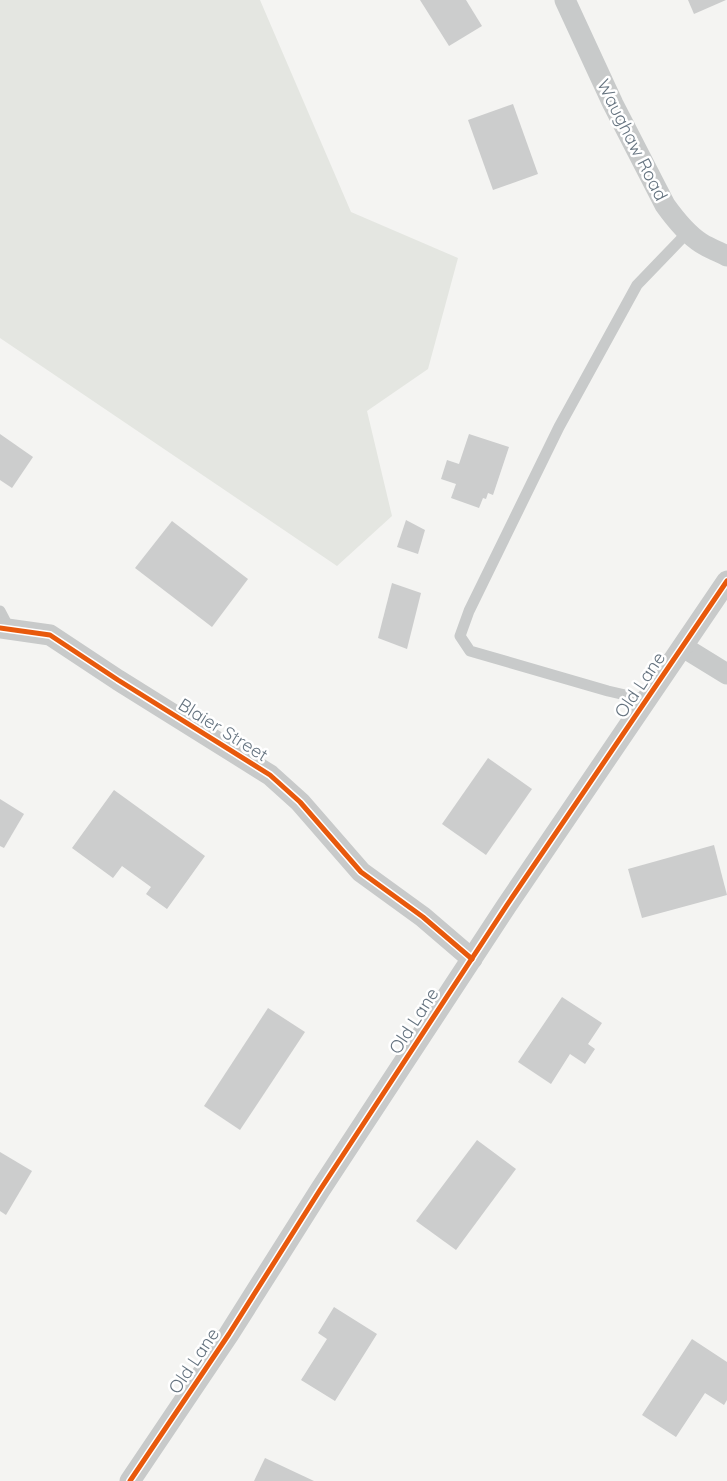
<svg xmlns="http://www.w3.org/2000/svg" width="727" height="1481" viewBox="0 0 727 1481" font-family="Quicksand,sans-serif">
  <rect width="100%" height="100%" fill="#f4f4f2"/>
  <polygon fill="#e4e6e1" points="0,0 260,0 351,212 458,258 428,369 367,411 392,516 337,566 0,338"/>
  <g fill="#cccdcd">
    <polygon points="420,0 466,0 482,26 449,46"/>
    <polygon points="688,0 726,0 694,14"/>
    <polygon points="513,104 538,174 493,190 468,120"/>
    <polygon points="0,434 33,457 12,488 0,480"/>
    <polygon points="469,434 509,447 493,495 488,493 486,499 483,498 479,508 451,498 456,484 441,479 447,460 459,464"/>
    <polygon points="406,520 425,530 418,554 397,547"/>
    <polygon points="172,521 248,579 212,627 135,568"/>
    <polygon points="392,583 421,593 407,649 378,638"/>
    <polygon points="488,758 532,789 486,855 442,824"/>
    <polygon points="114,790 205,856 167,909 146,894 151,887 122,866 113,878 72,848"/>
    <polygon points="0,799 24,814 4,848 0,846"/>
    <polygon points="714,845 727,895 642,918 628,869"/>
    <polygon points="562,997 602,1023 588,1044 595,1049 585,1064 570,1054 551,1084 518,1062"/>
    <polygon points="268,1008 305,1032 240,1130 204,1106"/>
    <polygon points="477,1140 516,1169 456,1250 416,1221"/>
    <polygon points="0,1152 32,1171 6,1215 0,1211"/>
    <polygon points="334,1307 377,1334 335,1401 301,1380 327,1339 318,1333"/>
    <polygon points="692,1339 727,1362 727,1400 724,1405 705,1393 676,1437 642,1415"/>
    <polygon points="265,1458 314,1481 254,1481"/>
  </g>
  <g fill="none" stroke-linecap="round" stroke-linejoin="round">
    <g stroke="#c8caca" stroke-width="11">
      <polyline points="0,611 10,630"/>
      <polyline points="647,700 608,691 470,651 460,636 469,611 559,427 637,285 688,232"/>
    </g>
    <g stroke="#c8caca" stroke-width="21">
      <path d="M565 0 613 104 665 205C675 219 687 234 701 243 709 248 719 252 727 256"/>
      <polyline points="0,628 50,635 118,680 270,775 300,802 361,872 423,917 472,959"/>
      <polyline points="683,647 727,674"/>
      <polyline points="130,1481 229,1334 320,1190 507,905 727,581"/>
    </g>
    <g stroke="#fff" stroke-width="8">
      <g id="cycleway">
        <polyline points="0,628 50,635 118,680 270,775 300,802 361,872 423,917 472,959"/>
        <polyline points="130,1481 229,1334 320,1190 507,905 727,581"/>
      </g>
    </g>
    <use href="#cycleway" stroke="#e8590c" stroke-width="5"/>
  </g>
  <g text-anchor="middle" stroke-width="5" stroke-linejoin="round" paint-order="stroke">
    <g font-size="18" fill="#667480" stroke="#fff">
      <text transform="translate(632 140) rotate(63)" y="6">Waughaw Road</text>
      <text transform="translate(640 685) rotate(-56)" y="6">Old Lane</text>
      <text transform="translate(223 730) rotate(32)" y="6">Blaier Street</text>
      <text transform="translate(414 1021) rotate(-57)" y="6">Old Lane</text>
      <text transform="translate(194 1361) rotate(-56)" y="6">Old Lane</text>
    </g>
  </g>
</svg>
